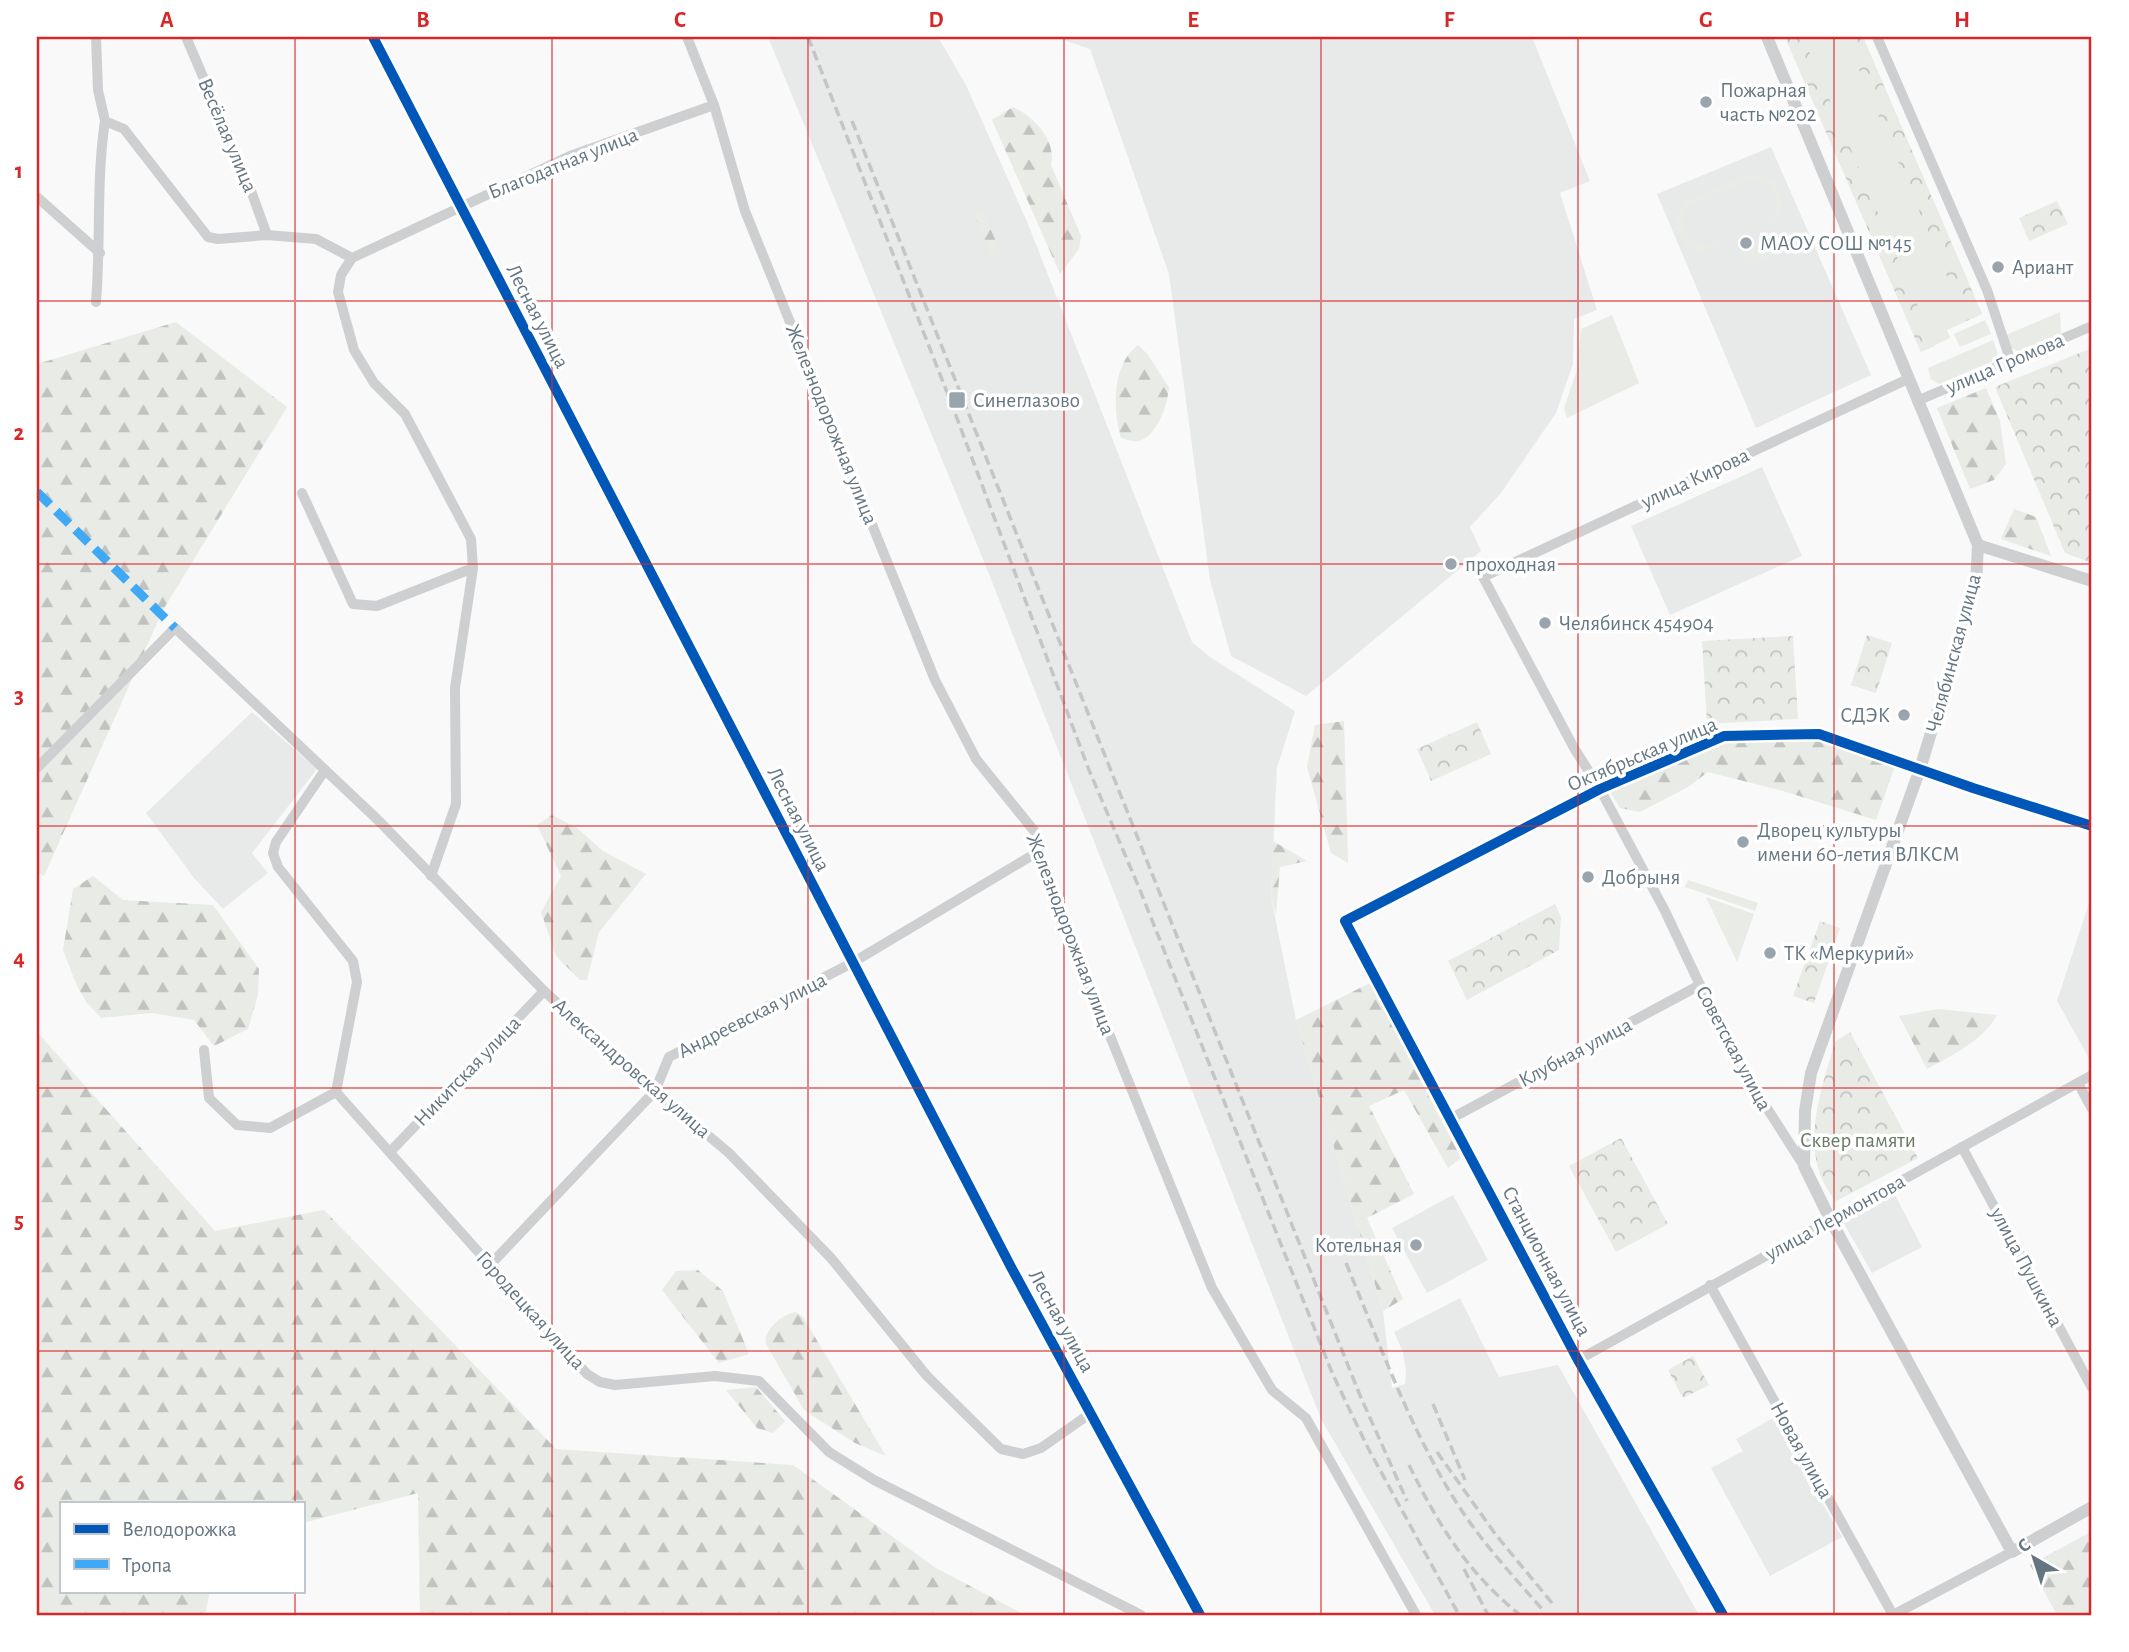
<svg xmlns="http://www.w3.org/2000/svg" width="2129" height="1652" viewBox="0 0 2129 1652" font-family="'Alegreya Sans',sans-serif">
  <defs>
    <pattern id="forest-firs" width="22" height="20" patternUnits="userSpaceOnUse" patternTransform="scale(1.75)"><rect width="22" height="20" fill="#e8ebe6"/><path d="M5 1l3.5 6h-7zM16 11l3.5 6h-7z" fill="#c0c3c0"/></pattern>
    <pattern id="park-crowns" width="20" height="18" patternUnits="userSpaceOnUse" patternTransform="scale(1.75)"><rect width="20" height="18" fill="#e8ebe6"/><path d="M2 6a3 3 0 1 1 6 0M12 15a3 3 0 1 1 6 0" fill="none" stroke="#c0c3c0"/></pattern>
  </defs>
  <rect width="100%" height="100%" fill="#f9f9f9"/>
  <g fill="#e8e9e9">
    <polygon points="768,37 938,37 966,85 1028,224 1192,642 1210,657 1295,711 1277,768 1271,897 1296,1020 1383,1311 1392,1388 1405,1384 1406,1371 1403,1352 1394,1332 1460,1298 1499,1377 1558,1365 1699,1615 1435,1615 1321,1419 985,564"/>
    <polygon points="1055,37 1532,37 1590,181 1560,193 1597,310 1574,319 1573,364 1556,413 1501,493 1470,527 1481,551 1306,696 1231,656 1210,580 1169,274 1090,49"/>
    <polygon points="1771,147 1871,375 1756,428 1657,194"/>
    <polygon points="1762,467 1802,556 1670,615 1631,526"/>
    <polygon points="252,712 317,769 252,853 268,873 223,909 194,878 146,813"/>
    <polygon points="2092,894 2092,1059 2090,1060 2057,1001"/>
    <polygon points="1894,1193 1922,1247 1872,1273 1842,1220"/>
    <polygon points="1453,1195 1488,1260 1427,1293 1392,1228"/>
    <polygon points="1773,1418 1842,1537 1770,1576 1711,1468 1743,1451 1736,1439"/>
  </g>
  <g fill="#e8ebe6" fill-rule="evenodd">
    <polygon points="1785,37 1863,37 1982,314 1947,330 1950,338 1921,352"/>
    <path d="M1752 173C1781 175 1792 206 1770 225L1702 252 1687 246C1675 231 1672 215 1687 201ZM1752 179C1762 179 1769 182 1774 192 1779 202 1778 214 1769 222 1758 229 1721 241 1707 246 1685 247 1674 218 1691 204Z"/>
    <polygon points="1773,232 1782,252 1745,267 1737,247"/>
    <polygon points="2060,312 2061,335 2020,352 2011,348 2006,335"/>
    <polygon points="1612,315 1639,383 1567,418 1564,408 1577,370 1581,329"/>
    <polygon points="1985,320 1991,334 1960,347 1954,334"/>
    <polygon points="1993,340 1998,354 1991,362 1939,384 1931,379 1928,368"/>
    <polygon points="1688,880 1758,903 1755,911 1685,887"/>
    <polygon points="1706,897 1754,914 1737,962"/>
  </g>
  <g fill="url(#forest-firs)">
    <path d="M1013 107C1034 116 1057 141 1051 165L1081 236 1079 249 1060 274 992 120Z"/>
    <polygon points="982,209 1000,251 997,258 990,254 973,212"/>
    <polygon points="176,322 287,407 163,610 44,876 37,872 37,364"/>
    <path d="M1138 345C1152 356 1158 373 1169 387 1168 403 1157 438 1138 441 1133 442 1126 439 1121 438 1113 408 1111 366 1138 345Z"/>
    <polygon points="1986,388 2000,421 2006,464 1994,480 1970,489 1937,408"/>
    <polygon points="2014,509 2036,517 2051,556 2001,539"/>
    <polygon points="1344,721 1348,863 1331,853 1307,767 1315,725"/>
    <polygon points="1818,740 1895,766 1876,820 1783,791 1708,772 1688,787 1640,812 1620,808 1610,792 1726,743"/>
    <polygon points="552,815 577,828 603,851 646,874 599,932 587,980 580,980 556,956 541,912 561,876 537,825"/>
    <polygon points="1273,841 1314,865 1307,861 1280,867 1276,915 1271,897"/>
    <polygon points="93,876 123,900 213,905 259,969 258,995 248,1029 214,1046 194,1020 152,1013 101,1018 87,1003 77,986 63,950 73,889"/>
    <polygon points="1370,983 1461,1158 1448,1168 1404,1090 1369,1106 1414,1194 1367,1218 1403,1299 1383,1311 1296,1020"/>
    <path d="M1938 1009 1997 1015C1983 1041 1952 1055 1927 1069L1899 1016Z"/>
    <polygon points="37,1032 215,1231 324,1210 556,1449 793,1465 936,1568 1025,1615 420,1615 418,1493 303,1523 303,1503 61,1503 61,1591 210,1591 205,1615 37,1615"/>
    <polygon points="698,1270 723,1291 749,1354 719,1363 662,1290 676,1271"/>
    <path d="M796 1312 803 1317 886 1456 855 1443 804 1410 766 1344C763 1329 783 1314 796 1312Z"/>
    <polygon points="756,1387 785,1421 773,1433 757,1428 726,1390"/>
    <polygon points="2092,1531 2092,1615 2057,1615 2030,1565"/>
  </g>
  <g fill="url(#park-crowns)">
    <polygon points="1785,37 1803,37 1935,346 1921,352"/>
    <polygon points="1845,37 1863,37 1982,314 1966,321"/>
    <polygon points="2057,201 2068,224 2029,241 2019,218"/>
    <polygon points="2092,348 2092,563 2065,553 1995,387"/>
    <polygon points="1867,635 1892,643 1876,693 1851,685"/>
    <polygon points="1793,636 1798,719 1707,724 1702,641"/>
    <polygon points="1477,722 1491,754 1431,781 1417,749"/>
    <polygon points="1555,904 1561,917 1559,950 1467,1000 1448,961"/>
    <polygon points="1820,921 1840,928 1814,1003 1793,996"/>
    <path d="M1850 1032 1918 1158 1836 1201C1797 1155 1820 1094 1835 1042Z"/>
    <polygon points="1621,1138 1668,1224 1616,1252 1569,1166"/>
    <polygon points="1693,1356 1709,1385 1683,1398 1668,1370"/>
  </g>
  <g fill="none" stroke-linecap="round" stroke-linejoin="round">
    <g stroke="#cecfd0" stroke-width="10">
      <polyline points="96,37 98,90 105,121 124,129 208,237 218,239 267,235 316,239 352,258 570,156 714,105"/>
      <polyline points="186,37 246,177 267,235"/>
      <polyline points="373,37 1011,1267 1200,1615"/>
      <polyline points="687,37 714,105 745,211 935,680 976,759 1035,832 1036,853 1212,1288 1272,1390 1306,1418 1416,1615"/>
      <polyline points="1877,37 1987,290 2011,362"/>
      <polyline points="37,197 100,253"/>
      <polyline points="352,258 341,275 338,292 354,350 374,383 405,414 471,539 473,568 455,688 456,804 431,876"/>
      <path d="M96 302C101 242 96 180 105 121"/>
      <polyline points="1917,401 2092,326"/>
      <polyline points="302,493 353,604 377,606 473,568"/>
      <polyline points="37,768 175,628 379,821 544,991 655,1091 729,1153 831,1258 927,1376 1001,1449 1023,1454 1041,1448 1091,1413"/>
      <polyline points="325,770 276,842 273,853 278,867 353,961 357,982 336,1092"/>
      <polyline points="204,1050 209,1098 237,1125 270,1128 336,1092"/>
      <polyline points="2078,1083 2092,1109"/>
      <polyline points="336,1092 587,1374 600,1382 615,1385 715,1376 759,1381 829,1452 874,1480 1141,1615"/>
      <polyline points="1450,1119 1700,985"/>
      <polyline points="1962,1147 2092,1388"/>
      <polyline points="390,1152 544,991"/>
      <polyline points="1804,1166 1733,1055 1665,911 1600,789 1574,748 1483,577 1908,379"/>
      <polyline points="490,1265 655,1091 669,1057 852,963 1036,853"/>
      <polyline points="1710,1285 1893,1615 2012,1552"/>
      <polyline points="1578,1360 2092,1075"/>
      <polyline points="1723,1615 1578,1360 1345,921 1600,789 1724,736 1819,734 1973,788 2092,826"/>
    </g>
    <g stroke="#cecfd0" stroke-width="12">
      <polyline points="1767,37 1978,545 1976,585 1920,769 1811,1073 1805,1111 1804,1166 1830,1219 2012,1552 2092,1507"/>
      <polyline points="1978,545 2092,581"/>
    </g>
    <g stroke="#c3c5c6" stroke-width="3.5" stroke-dasharray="10 5" stroke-linecap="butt">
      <polyline points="808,37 952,405 1089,770 1140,890 1333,1375 1368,1448 1459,1615"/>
      <polyline points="852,121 1359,1393 1407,1501"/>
      <path d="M1346 1263C1379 1342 1408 1424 1453 1497 1478 1538 1511 1574 1543 1610"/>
      <polyline points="1433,1404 1465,1480"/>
      <polyline points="1437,1452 1496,1535 1552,1603"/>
      <path d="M1409 1465C1439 1526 1467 1572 1520 1615"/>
      <polyline points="1464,1569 1488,1615"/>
    </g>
    <polyline stroke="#3fa9f5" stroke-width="9" stroke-dasharray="18 9" stroke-linecap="butt" points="37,492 175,628"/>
    <g stroke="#fff" stroke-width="15">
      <g id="cycleway">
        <polyline points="373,37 1011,1267 1200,1615"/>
        <polyline points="1723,1615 1578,1360 1345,921 1600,789 1724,736 1819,734 1973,788 2092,826"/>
      </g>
    </g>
    <use href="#cycleway" stroke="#0057b8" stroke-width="10"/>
  </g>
  <path fill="none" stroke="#d62828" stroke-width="2" stroke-opacity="0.55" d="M295 37V1503M552 37V1615M808 37V1615M1064 37V1615M1321 37V1615M1578 37V1615M1834 37V1615M37 301H2092M37 564H2092M37 826H2092M37 1088H2092M37 1351H2092M295 1591V1615"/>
  <g fill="#99a4ac" stroke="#fff" stroke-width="2.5">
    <circle cx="1706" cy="102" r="7"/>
    <circle cx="1746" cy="243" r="7"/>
    <circle cx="1998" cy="267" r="7"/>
    <rect x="948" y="391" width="18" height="18" rx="3.5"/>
    <circle cx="1451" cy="564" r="7"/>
    <circle cx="1545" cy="623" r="7"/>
    <circle cx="1904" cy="715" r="7"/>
    <circle cx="1743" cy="842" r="7"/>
    <circle cx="1588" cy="877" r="7"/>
    <circle cx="1770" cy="953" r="7"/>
    <circle cx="1416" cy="1245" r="7"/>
  </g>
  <g text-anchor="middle" stroke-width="7" stroke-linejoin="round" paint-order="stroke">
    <g font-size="21" fill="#657683" stroke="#fff" text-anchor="start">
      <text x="1720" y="97">Пожарная<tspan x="1720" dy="24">часть №202</tspan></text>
      <text x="1760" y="250">МАОУ СОШ №145</text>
      <text x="2012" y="274">Ариант</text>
      <text x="973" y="407">Синеглазово</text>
      <text x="1465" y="571">проходная</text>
      <text x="1559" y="630">Челябинск 454904</text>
      <text x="1890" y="722" text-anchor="end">СДЭК</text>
      <text x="1757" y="837">Дворец культуры<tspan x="1757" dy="24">имени 60-летия ВЛКСМ</tspan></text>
      <text x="1602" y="884">Добрыня</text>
      <text x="1784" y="960">ТК «Меркурий»</text>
      <text x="1402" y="1252" text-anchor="end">Котельная</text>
    </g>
    <g font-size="21" fill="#657683" stroke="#fff">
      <text transform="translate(228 135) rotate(67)" y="7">Весёлая улица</text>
      <text transform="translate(563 163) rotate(-22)" y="7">Благодатная улица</text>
      <text transform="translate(538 316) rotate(63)" y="7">Лесная улица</text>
      <text transform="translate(2005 363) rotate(-23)" y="7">улица Громова</text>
      <text transform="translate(832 424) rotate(68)" y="7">Железнодорожная улица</text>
      <text transform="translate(1695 478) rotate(-25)" y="7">улица Кирова</text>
      <text transform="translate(1953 653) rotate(-75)" y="7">Челябинская улица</text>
      <text transform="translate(1642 754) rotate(-23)" y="7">Октябрьская улица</text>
      <text transform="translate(799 819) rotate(63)" y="7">Лесная улица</text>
      <text transform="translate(1071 934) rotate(69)" y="7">Железнодорожная улица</text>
      <text transform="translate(752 1015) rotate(-27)" y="7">Андреевская улица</text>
      <text transform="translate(1734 1048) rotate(62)" y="7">Советская улица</text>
      <text transform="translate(1575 1052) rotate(-28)" y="7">Клубная улица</text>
      <text transform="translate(632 1068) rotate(41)" y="7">Александровская улица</text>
      <text transform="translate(467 1071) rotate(-46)" y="7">Никитская улица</text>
      <text transform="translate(1835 1217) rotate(-29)" y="7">улица Лермонтова</text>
      <text transform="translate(1547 1261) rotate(62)" y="7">Станционная улица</text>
      <text transform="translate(2027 1267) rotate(62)" y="7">улица Пушкина</text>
      <text transform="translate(531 1310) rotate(48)" y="7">Городецкая улица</text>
      <text transform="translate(1062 1321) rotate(61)" y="7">Лесная улица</text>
      <text transform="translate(1802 1450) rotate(61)" y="7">Новая улица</text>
    </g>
    <g font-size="21" fill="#687a64" stroke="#fff">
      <text x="1858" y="1147">Сквер памяти</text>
    </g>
  </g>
  <rect width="2129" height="1652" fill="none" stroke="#ffffff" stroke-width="77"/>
  <rect x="60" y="1502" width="245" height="91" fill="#ffffff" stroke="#c1c8cd" stroke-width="2"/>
  <rect x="74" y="1524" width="35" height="10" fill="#0057b8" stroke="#c1c8cd" stroke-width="2"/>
  <text x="122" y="1536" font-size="21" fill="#657683">Велодорожка</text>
  <rect x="74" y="1559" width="35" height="10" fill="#3fa9f5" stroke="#c1c8cd" stroke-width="2"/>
  <text x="122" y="1572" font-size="21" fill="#657683">Тропа</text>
  <g transform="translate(2034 1558) rotate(321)" stroke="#ffffff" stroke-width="5" paint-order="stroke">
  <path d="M0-5L12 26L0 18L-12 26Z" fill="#657683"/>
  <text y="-10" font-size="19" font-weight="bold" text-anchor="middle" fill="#657683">С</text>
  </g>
  <rect x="38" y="38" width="2052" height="1576" fill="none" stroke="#d62828" stroke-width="2.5"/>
  <g font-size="23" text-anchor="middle" font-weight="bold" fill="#d62828">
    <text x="167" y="27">A</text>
    <text x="423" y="27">B</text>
    <text x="680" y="27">C</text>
    <text x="936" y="27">D</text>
    <text x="1193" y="27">E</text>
    <text x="1449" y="27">F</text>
    <text x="1706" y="27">G</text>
    <text x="1962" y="27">H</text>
    <text x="19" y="178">1</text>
    <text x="19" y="440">2</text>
    <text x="19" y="703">3</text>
    <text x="19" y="965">4</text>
    <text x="19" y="1228">5</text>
    <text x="19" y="1490">6</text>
  </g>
</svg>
